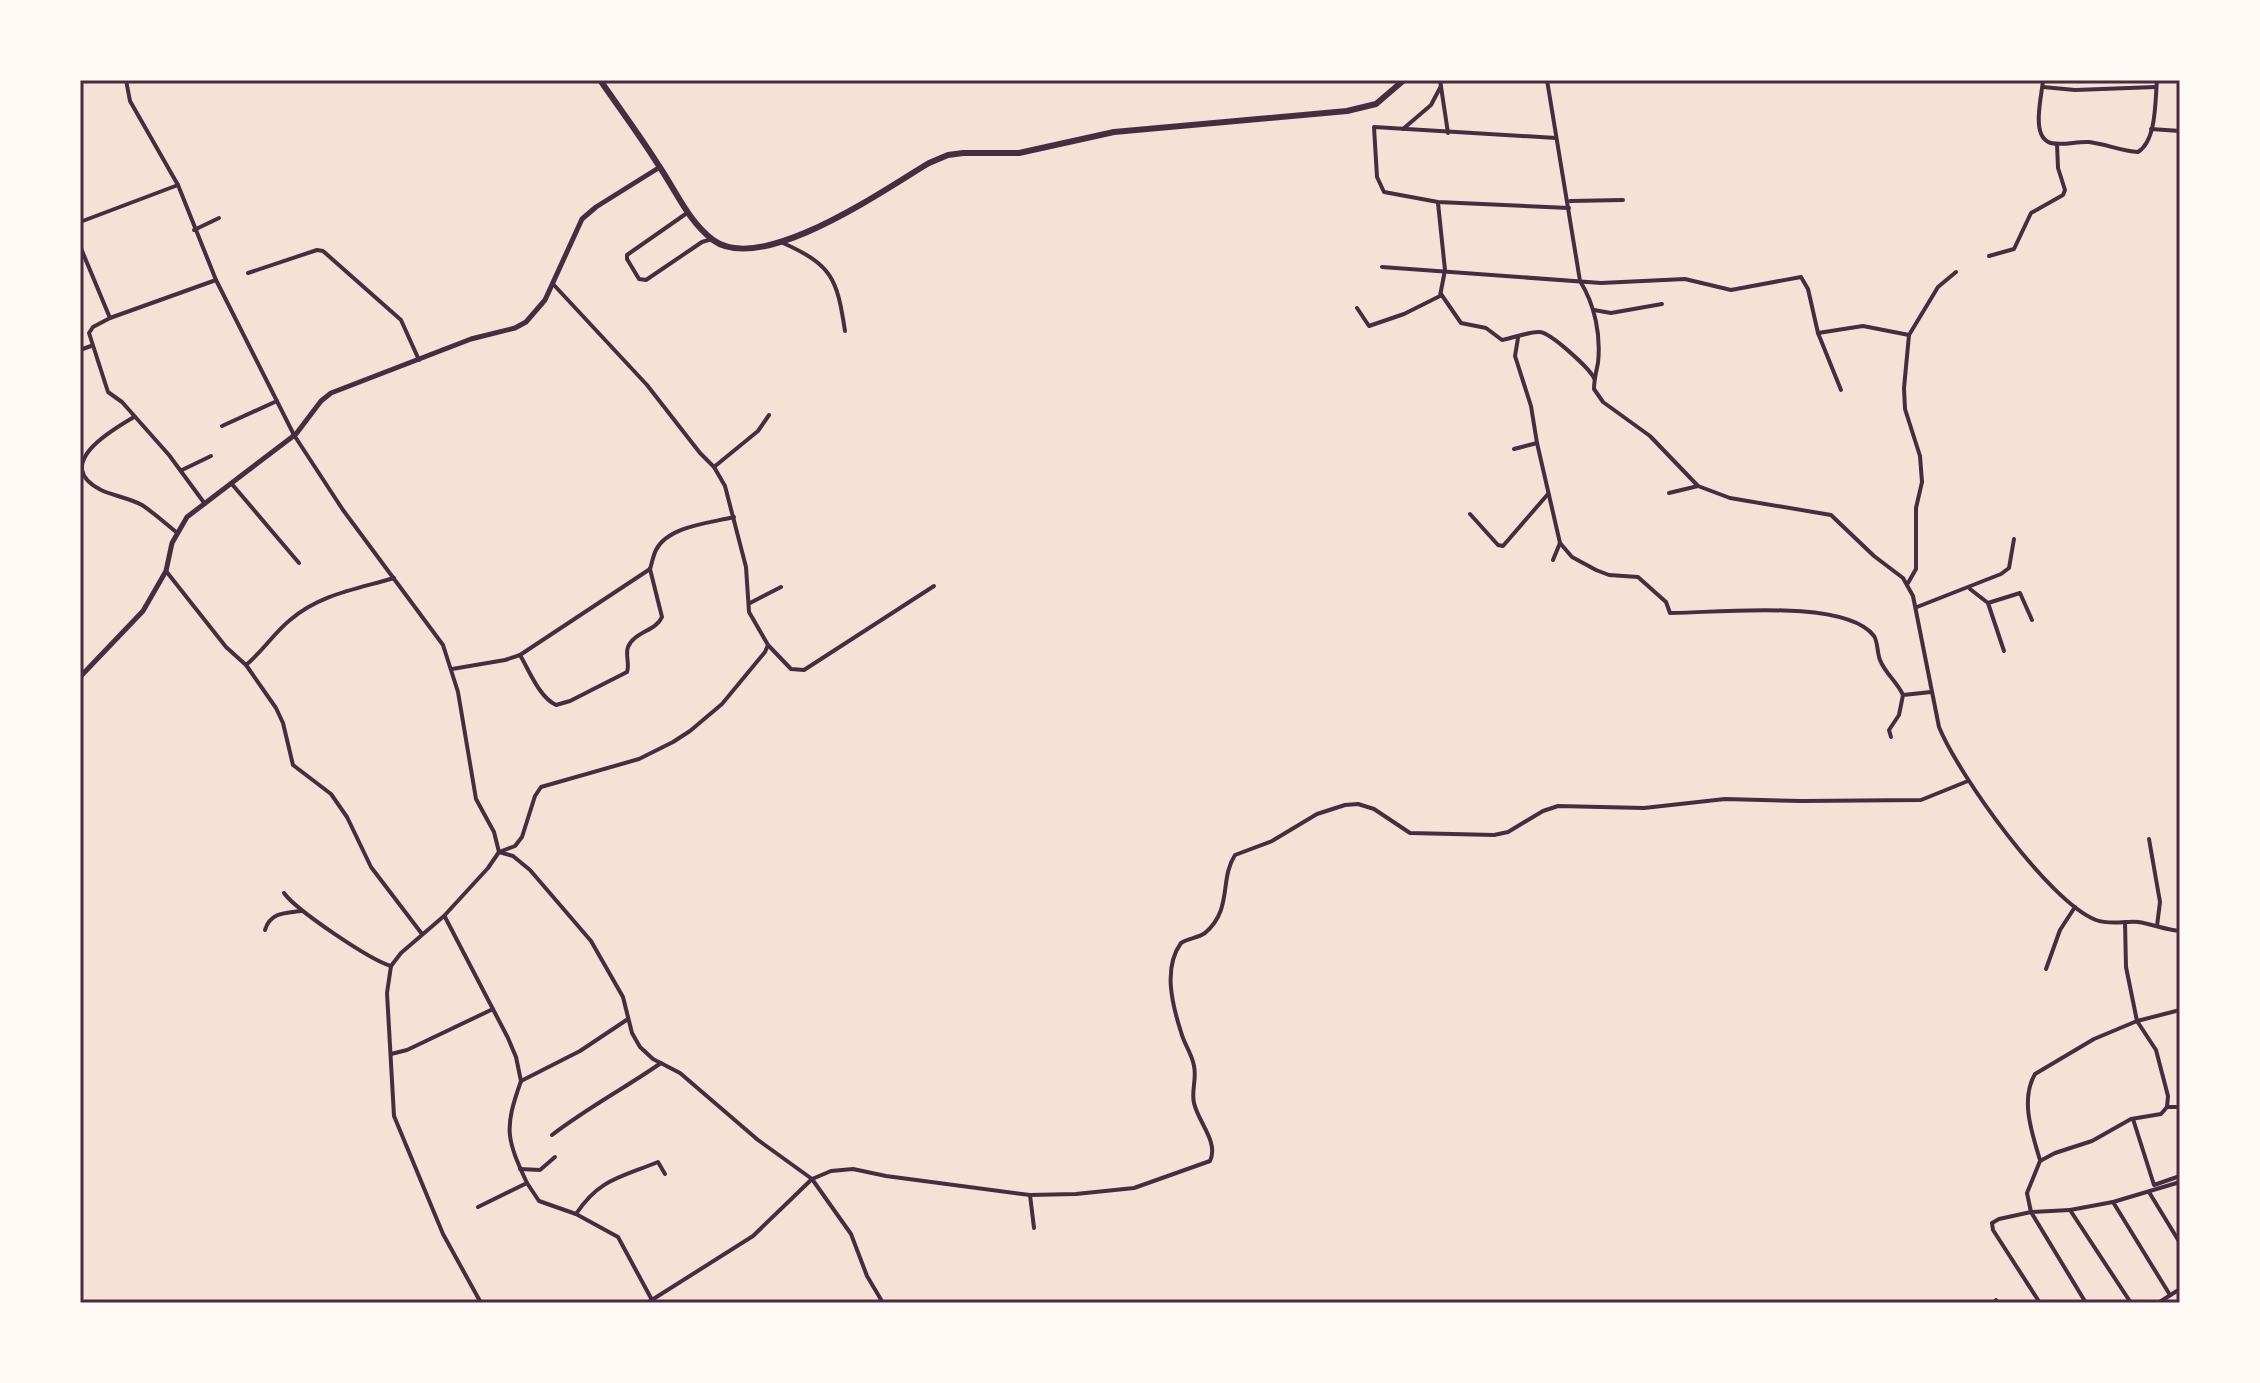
<svg xmlns="http://www.w3.org/2000/svg" width="2260" height="1383" viewBox="0 0 2260 1383" font-family="Roboto,sans-serif">
  <rect width="100%" height="100%" fill="#f7e1d7"/>
  <g fill="none" stroke-linecap="round" stroke-linejoin="round">
    <g stroke="#4a2c40" stroke-width="4">
      <polyline points="126,80 130,101 178,185 216,280 294,435 343,510 443,645 458,692 476,799 494,832 499,852 513,856 530,870 591,941 623,997 632,1033 640,1047 653,1059 680,1073 758,1140 812,1179 851,1234 867,1276 883,1303"/>
      <polyline points="1440,80 1448,133"/>
      <path d="M1547 80 1580 281C1595 305 1601 335 1598 363 1596 372 1594 380 1594 389L1603 402 1650 436 1698 486 1730 498 1831 515 1874 556 1903 578 1913 596 1939 727C1958 774 2049 902 2096 920 2109 925 2124 921 2138 922 2152 924 2166 930 2180 931"/>
      <path d="M2043 80C2042 96 2030 137 2051 143 2063 146 2077 141 2089 142 2106 144 2121 151 2138 152 2157 140 2155 100 2157 80"/>
      <polyline points="2043,87 2075,90 2156,87"/>
      <polyline points="1403,129 1431,105 1441,86"/>
      <polyline points="2151,129 2180,131"/>
      <polyline points="1556,138 1374,127 1377,177 1384,192 1438,202 1569,208"/>
      <polyline points="1570,201 1623,200"/>
      <polyline points="687,213 627,255 627,259 639,279 646,280 702,242 712,239"/>
      <polyline points="80,222 178,185"/>
      <polyline points="194,230 219,218"/>
      <path d="M783 243C832 265 837 278 845 331"/>
      <polyline points="80,246 110,318 93,327 89,333 108,392 122,402 169,455 205,504"/>
      <polyline points="1989,256 2014,249 2031,213 2063,195 2065,190 2058,168 2057,144"/>
      <polyline points="1382,267 1601,283 1685,279 1731,290 1801,277 1808,289 1818,333 1863,326 1909,335"/>
      <polyline points="248,273 317,250 323,251 401,320 419,360"/>
      <path d="M1441 294 1461 323 1486 328 1502 340C1513 338 1531 331 1540 332 1551 333 1589 368 1594 378"/>
      <polyline points="1357,308 1369,326 1404,314 1440,296 1445,270 1438,203"/>
      <polyline points="1594,310 1611,313 1662,304"/>
      <polyline points="110,318 216,280"/>
      <polyline points="1818,333 1841,390"/>
      <polyline points="80,350 91,346"/>
      <path d="M134 417C110 431 52 465 101 490 114 496 129 498 142 505 154 513 165 523 176 532"/>
      <polyline points="222,426 277,401"/>
      <polyline points="1537,443 1560,543 1553,560"/>
      <polyline points="1514,449 1537,443 1531,406 1515,356 1518,338"/>
      <polyline points="714,467 758,431 769,415"/>
      <polyline points="182,470 211,456"/>
      <polyline points="231,483 299,563"/>
      <polyline points="1669,493 1698,486"/>
      <polyline points="1470,514 1498,545 1503,546 1548,494"/>
      <path d="M1560 543 1572 557 1596 570 1609 575 1638 577 1666 602 1670 613C1715 613 1845 598 1874 636 1878 642 1877 653 1880 660 1885 673 1897 682 1903 695"/>
      <polyline points="166,571 226,647 246,665 276,708 283,723 293,765 331,794 347,817 371,867 422,934"/>
      <polyline points="1908,583 1916,569 1916,508 1922,482 1920,456 1905,409 1904,388 1909,335 1938,287 1956,272"/>
      <polyline points="1970,589 1988,603 2004,651"/>
      <polyline points="750,603 781,587"/>
      <polyline points="1988,603 2020,593 2032,620"/>
      <polyline points="1917,607 2001,574 2009,568 2014,539"/>
      <polyline points="768,645 791,669 804,670 934,586"/>
      <path d="M520 655C529 670 539 697 556 705L570 701 627 672C630 664 625 655 628 647 634 632 656 631 662 617L650 569"/>
      <path d="M246 665C262 652 274 633 290 620 320 594 357 589 394 578"/>
      <path d="M452 669 505 660 520 655 650 569C652 563 653 556 656 550 668 526 710 523 734 517"/>
      <polyline points="1891,737 1889,730 1899,715 1903,695 1931,692"/>
      <polyline points="2149,839 2160,902 2157,926"/>
      <path d="M284 893C296 910 370 960 391 966"/>
      <polyline points="445,917 508,1038 516,1057 521,1081"/>
      <path d="M265 930C270 912 286 913 301 911"/>
      <polyline points="2046,969 2060,930 2075,907"/>
      <polyline points="391,1054 407,1050 493,1009"/>
      <polyline points="2167,1107 2180,1107"/>
      <polyline points="2133,1119 2154,1185 2180,1176"/>
      <path d="M552 1135C587 1108 625 1088 661 1063"/>
      <path d="M2040 1160C2032 1133 2020 1100 2035 1074L2094 1039 2137 1021 2180 1010"/>
      <polyline points="520,1169 540,1170 555,1157"/>
      <polyline points="527,1183 539,1201 576,1214 618,1237 652,1300"/>
      <polyline points="2149,1192 2180,1243"/>
      <polyline points="1030,1195 1034,1228"/>
      <polyline points="2113,1202 2070,1210 2131,1303"/>
      <path d="M478 1207 527 1183C506 1138 504 1129 521 1081L580 1051 628 1019"/>
      <polyline points="2070,1210 2031,1212 2086,1303"/>
      <path d="M576 1214C599 1179 621 1177 658 1162L665 1174"/>
      <polyline points="2170,1295 2113,1202 2180,1182"/>
      <polyline points="1996,1300 1998,1303"/>
      <polyline points="481,1303 443,1234 394,1116 387,993 391,966 401,953 444,916 488,868 499,852 515,846 522,837 535,796 541,787 639,759 673,742 690,731 722,704 765,652 768,645 749,612 746,567 725,486 714,467 700,453 647,385 553,284"/>
      <path d="M647 1303 753 1236 812 1179 831 1171 853 1169 886 1176 1030 1195 1076 1194 1134 1188 1210 1161C1219 1142 1198 1122 1194 1103 1191 1091 1197 1079 1194 1066 1192 1054 1184 1044 1181 1032 1172 1004 1163 968 1181 943 1189 938 1198 938 1205 933 1233 909 1219 880 1235 855L1272 841 1317 814 1345 805 1358 804 1374 809 1410 833 1494 835 1508 832 1543 811 1558 806 1644 808 1725 799 1802 801 1921 800 1968 781"/>
      <polyline points="2040,1303 1993,1230 1992,1223 1999,1219 2031,1212 2027,1193 2040,1161 2055,1153 2092,1141 2131,1119 2161,1114 2167,1107 2168,1096 2156,1050 2137,1021 2126,967 2125,922"/>
      <polyline points="2158,1303 2180,1289"/>
    </g>
    <polyline stroke="#4a2c40" stroke-width="5" points="80,677 143,611 166,571 172,543 187,517 296,434 321,401 331,393 471,339 515,328 526,322 545,300 582,219 596,207 660,167"/>
    <path stroke="#4a2c40" stroke-width="6" d="M600 80C620 109 641 137 659 166 676 191 688 221 713 240 762 276 885 189 929 163L948 155 963 153H1019L1114 132 1347 111 1376 104 1404 80"/>
  </g>
  <rect width="2260" height="1383" fill="none" stroke="#fffaf5" stroke-width="164"/>
  <rect x="82" y="82" width="2096" height="1219" fill="none" stroke="#4a2c40" stroke-width="3"/>
</svg>
